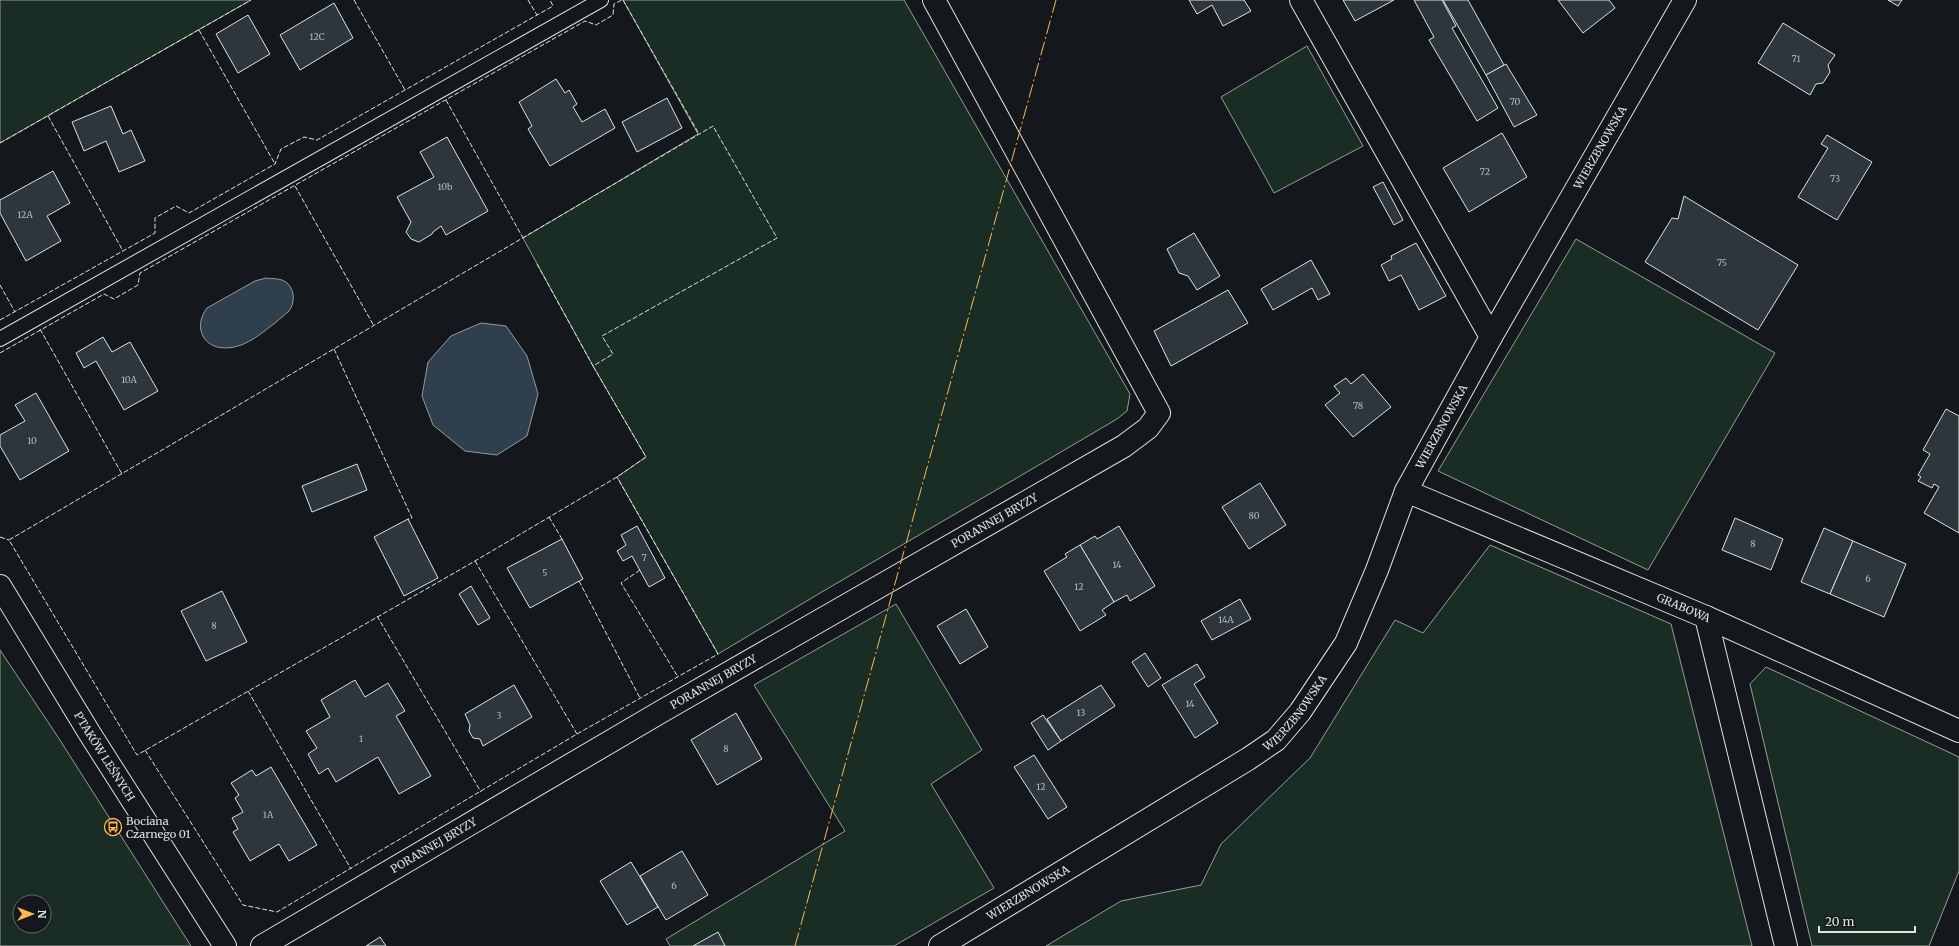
<svg xmlns="http://www.w3.org/2000/svg" width="1959" height="946" viewBox="0 0 1959 946" font-family="Merriweather,serif">
  <rect width="100%" height="100%" fill="#14181c"/>
  <g fill="#1a2d24" stroke="#939e99" fill-rule="evenodd">
    <polygon points="0,0 251,0 0,143"/>
    <path d="M623 0H904L1130 394 1127 411 1117 419C984 498 850 574 718 654L617 477 646 457 593 366 523 238 698 134Z"/>
    <polygon points="1307,46 1363,146 1274,193 1221,97"/>
    <polygon points="1576,239 1775,353 1648,570 1438,471"/>
    <polygon points="1490,545 1671,624 1752,946 1046,946 1121,901 1201,885 1221,844 1310,758 1395,620 1423,633"/>
    <polygon points="896,604 982,750 931,784 994,888 894,946 670,946 666,939 845,831 754,685"/>
    <path d="M0 650 56 734 191 946H0ZM20 902H44V926H20Z"/>
    <polygon points="1766,667 1959,757 1959,871 1929,946 1812,946 1750,684"/>
  </g>
  <g fill="#2f3f4d" stroke="#939e99">
    <path d="M266 278C273 279 282 278 287 283 295 290 295 303 289 311 285 315 279 319 275 323 258 336 240 352 217 347 211 345 206 342 203 336 198 327 201 316 207 308L255 281Z"/>
    <polygon points="481,323 506,326 527,356 538,394 527,436 497,455 465,451 433,425 422,396 428,362 451,336"/>
  </g>
  <g fill="#2c363c" stroke="#d8e6dc">
    <polygon points="1189,0 1244,0 1251,11 1223,26 1212,5 1197,14"/>
    <polygon points="1343,0 1394,0 1355,21"/>
    <polygon points="1414,0 1442,0 1456,26 1452,28 1498,108 1477,121 1429,40 1434,37"/>
    <polygon points="1443,0 1468,0 1504,65 1486,75"/>
    <polygon points="1558,0 1609,0 1615,8 1583,33"/>
    <polygon points="1888,0 1902,0 1898,6"/>
    <polygon points="334,3 353,38 300,70 280,35"/>
    <polygon points="248,15 270,54 238,73 216,34"/>
    <polygon points="1783,23 1835,55 1828,65 1830,72 1823,83 1816,84 1810,95 1758,63"/>
    <polygon points="1506,64 1537,115 1514,127 1486,75"/>
    <polygon points="556,79 565,93 569,90 577,104 573,107 582,122 605,109 615,128 550,166 528,129 532,126 519,102"/>
    <polygon points="667,98 682,128 637,152 622,122"/>
    <polygon points="111,106 123,134 131,130 145,161 119,172 106,141 84,151 72,122"/>
    <polygon points="1502,133 1527,177 1469,212 1443,168"/>
    <polygon points="1827,135 1872,162 1837,220 1798,197 1828,148 1821,144"/>
    <polygon points="447,137 488,211 446,235 441,226 433,232 432,234 419,242 411,239 406,232 411,222 397,197 434,177 420,152"/>
    <polygon points="53,171 70,203 47,216 61,241 26,261 0,213 0,200"/>
    <polygon points="1383,182 1403,220 1394,225 1373,187"/>
    <polygon points="1684,196 1798,265 1758,330 1645,262 1672,218 1678,219"/>
    <polygon points="1194,233 1220,276 1197,290 1188,276 1179,273 1167,249"/>
    <polygon points="1416,243 1446,296 1419,310 1401,275 1389,281 1381,265 1392,259 1391,256"/>
    <polygon points="1311,260 1330,294 1318,300 1312,288 1273,310 1261,289"/>
    <polygon points="1228,290 1248,323 1171,366 1154,331"/>
    <polygon points="103,337 112,352 130,342 158,391 124,410 96,361 84,368 76,353"/>
    <polygon points="1363,374 1391,407 1353,437 1325,405 1340,393 1334,386 1346,378 1351,384"/>
    <polygon points="36,393 69,451 20,480 0,446 0,435 25,421 15,405"/>
    <polygon points="1946,409 1959,416 1959,533 1924,513 1939,487 1934,484 1932,488 1918,481 1921,477 1918,475 1930,454 1923,450"/>
    <polygon points="357,464 367,490 312,512 302,486"/>
    <polygon points="1260,483 1286,525 1249,549 1222,507"/>
    <polygon points="1735,518 1783,539 1771,570 1722,550"/>
    <polygon points="408,519 438,578 404,596 374,537"/>
    <polygon points="637,526 665,578 649,587 632,556 623,561 617,551 626,545 621,535"/>
    <polygon points="1119,526 1155,586 1130,601 1127,595 1114,602 1080,545 1095,536 1097,539"/>
    <polygon points="1824,528 1853,541 1830,594 1801,582"/>
    <polygon points="562,539 583,579 530,608 507,568"/>
    <polygon points="1853,541 1906,564 1884,617 1830,594"/>
    <polygon points="1080,545 1114,602 1102,610 1106,615 1080,631 1044,571 1067,557 1065,554"/>
    <polygon points="471,586 490,618 478,625 459,594"/>
    <polygon points="222,591 247,642 206,661 181,611"/>
    <polygon points="1240,599 1251,619 1212,640 1201,621"/>
    <polygon points="966,609 988,647 960,664 937,626"/>
    <polygon points="1145,653 1161,678 1148,687 1132,662"/>
    <polygon points="1197,664 1205,677 1194,684 1218,723 1195,738 1162,685"/>
    <polygon points="355,680 365,697 388,683 405,711 396,716 431,776 399,794 378,757 336,782 328,768 319,774 308,754 317,748 306,731 330,717 321,700"/>
    <polygon points="514,685 532,717 483,746 480,739 473,738 469,731 470,725 465,714"/>
    <polygon points="1101,685 1115,706 1061,741 1047,719"/>
    <polygon points="736,713 762,759 717,785 691,740"/>
    <polygon points="1043,715 1061,741 1048,750 1031,723"/>
    <polygon points="1034,755 1067,807 1048,819 1014,767"/>
    <polygon points="271,767 317,845 289,861 279,844 250,861 233,832 238,829 232,818 243,812 235,798 239,795 231,783 252,770 256,776"/>
    <polygon points="682,851 708,895 666,920 640,876"/>
    <polygon points="631,862 658,907 627,925 600,881"/>
    <polygon points="718,932 725,946 693,946"/>
    <polygon points="380,937 386,946 366,946"/>
  </g>
  <g fill="none" stroke-linecap="round" stroke-linejoin="round">
    <g stroke="#d8e6dc" stroke-width="16">
      <polyline id="service" points="0,339 601,0"/>
    </g>
    <g stroke="#d8e6dc" stroke-width="24">
      <g id="minor">
        <polyline points="1301,0 1491,337"/>
        <path id="s1" d="M1406 491 1706 617 1959 731"/>
        <path id="s2" d="M0 586 90 734 225 946"/>
        <polyline points="1706,617 1786,946"/>
        <path id="s3" d="M262 946 664 710 1124 446 1148 428 1159 413 934 0"/>
        <path id="s4" d="M940 946 1248 759 1276 740 1300 712 1346 643 1377 570 1406 491 1491 337 1685 0"/>
      </g>
    </g>
    <use href="#service" stroke="#14181c" stroke-width="14"/>
    <use href="#minor" stroke="#14181c" stroke-width="22"/>
    <g stroke="#d8e6dc" stroke-width="1" stroke-dasharray="5 2" stroke-linecap="butt">
      <polyline points="354,0 405,90"/>
      <polyline points="528,0 537,15"/>
      <polyline points="623,0 699,134"/>
      <polyline points="199,30 275,164"/>
      <polyline points="446,100 523,238"/>
      <polyline points="48,116 123,251"/>
      <polyline points="0,143 251,0"/>
      <polyline points="295,186 374,326"/>
      <polyline points="537,264 593,366 613,354 602,336 777,238 713,126 9,540 137,755 475,561 617,477 646,457 593,366"/>
      <polyline points="0,285 15,312"/>
      <polyline points="0,320 155,233 155,218 176,206 189,213 275,164 281,149 304,137 317,140 553,6 550,0"/>
      <polyline points="40,329 122,474"/>
      <polyline points="334,349 412,518 408,519"/>
      <polyline points="0,353 104,294 114,299 138,285 140,273 585,21 596,25 613,15 614,4 622,0"/>
      <polyline points="549,517 562,539"/>
      <polyline points="0,537 9,540"/>
      <polyline points="475,561 577,734"/>
      <polyline points="640,570 621,583 678,677"/>
      <polyline points="579,581 640,698"/>
      <polyline points="377,616 481,792"/>
      <polyline points="248,691 351,869"/>
      <polyline points="145,750 243,905 277,912 577,734 718,654 617,477"/>
    </g>
    <polyline stroke="#ffb74d" stroke-width="1" stroke-dasharray="14 3 2 3" stroke-linecap="butt" points="795,946 1056,0"/>
  </g>
  <defs>
    <g id="bus-ring" transform="scale(0.9)"><circle r="9.5" fill="#14181c" stroke="#ffb74d" stroke-width="1.5"/><path d="M-5-6H5V4H4V6H2V4H-2V6H-4V4H-5ZM-3.5-4V0h7V-4ZM-3.5 1.2v1.5H-2V1.2ZM2 1.2v1.5H3.5V1.2Z" fill="#ffb74d"/></g>
  </defs>
  <g fill-rule="evenodd">
    <use href="#bus-ring" x="113" y="827"/>
  </g>
  <g text-anchor="middle" stroke-width="3" stroke-linejoin="round" paint-order="stroke">
    <g font-size="9" fill="#adbab4">
      <text x="317" y="40">12C</text>
      <text x="1796" y="62">71</text>
      <text x="1515" y="105">70</text>
      <text x="1485" y="175">72</text>
      <text x="1835" y="182">73</text>
      <text x="445" y="190">10b</text>
      <text x="25" y="218">12A</text>
      <text x="1722" y="266">75</text>
      <text x="129" y="383">10A</text>
      <text x="1358" y="409">78</text>
      <text x="32" y="444">10</text>
      <text x="1254" y="519">80</text>
      <text x="1753" y="547">8</text>
      <text x="644" y="561">7</text>
      <text x="1117" y="568">14</text>
      <text x="545" y="576">5</text>
      <text x="1868" y="582">6</text>
      <text x="1079" y="590">12</text>
      <text x="1226" y="623">14A</text>
      <text x="214" y="629">8</text>
      <text x="1190" y="707">14</text>
      <text x="1081" y="716">13</text>
      <text x="499" y="719">3</text>
      <text x="361" y="742">1</text>
      <text x="726" y="752">8</text>
      <text x="1041" y="790">12</text>
      <text x="268" y="818">1A</text>
      <text x="674" y="889">6</text>
    </g>
    <g font-size="11" fill="#d8e6dc" stroke="#14181c">
      <text dy="4" stroke="none"><textPath href="#s4" startOffset="1072">WIERZBNOWSKA</textPath></text>
      <text dy="4" stroke="none"><textPath href="#s4" startOffset="751">WIERZBNOWSKA</textPath></text>
      <text dy="4" stroke="none"><textPath href="#s3" startOffset="847">PORANNEJ BRYZY</textPath></text>
      <text dy="4" stroke="none"><textPath href="#s1" startOffset="301">GRABOWA</textPath></text>
      <text dy="4" stroke="none"><textPath href="#s3" startOffset="523">PORANNEJ BRYZY</textPath></text>
      <text dy="4" stroke="none"><textPath href="#s4" startOffset="427">WIERZBNOWSKA</textPath></text>
      <text dy="4" stroke="none"><textPath href="#s2" startOffset="200">PTAKÓW LEŚNYCH</textPath></text>
      <text dy="4" stroke="none"><textPath href="#s3" startOffset="199">PORANNEJ BRYZY</textPath></text>
      <text dy="4" stroke="none"><textPath href="#s4" startOffset="103">WIERZBNOWSKA</textPath></text>
    </g>
    <g font-size="11" fill="#d8e6dc" stroke="#14181c" text-anchor="start">
      <text x="126" y="825">Bociana<tspan x="126" dy="13">Czarnego 01</tspan></text>
    </g>
  </g>
  <g transform="translate(32 914) rotate(90)"><circle r="19" fill="#14181c" stroke="#626a69"/>
  <path d="M0-3L7 15L0 10L-7 15Z" fill="#ffb74d"/>
  <text y="-6" font-size="11" font-weight="bold" text-anchor="middle" fill="#d8e6dc">N</text>
  </g>
  <path d="M1819 926v6h96v-6" fill="none" stroke="#d8e6dc" stroke-width="2"/>
  <text x="1825" y="926" font-size="12" fill="#d8e6dc" stroke="#14181c" stroke-width="3" paint-order="stroke">20 m</text>
</svg>
